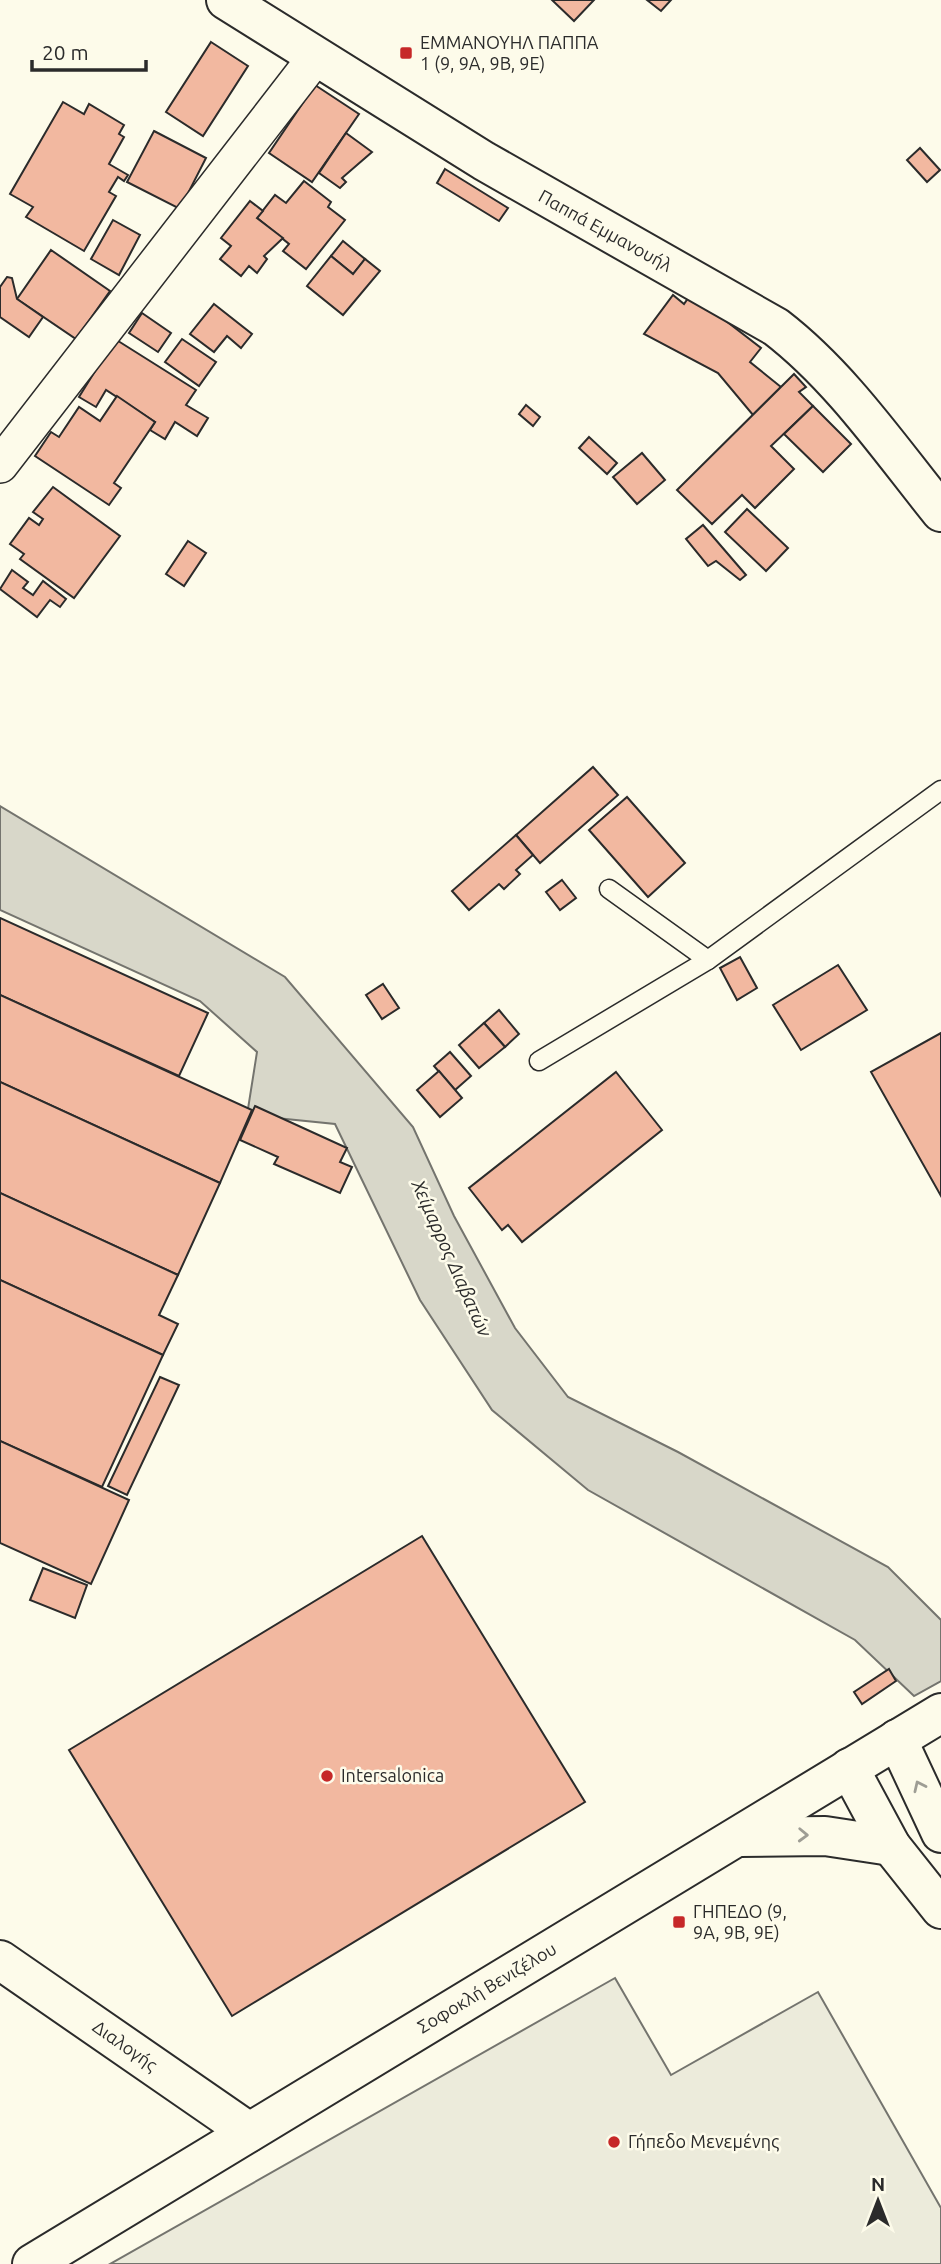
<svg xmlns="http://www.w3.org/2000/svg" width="941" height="2264" viewBox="0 0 941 2264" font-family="Ubuntu,sans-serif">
  <rect width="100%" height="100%" fill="#fdfbea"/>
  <polygon fill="#ecebdb" stroke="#74746e" stroke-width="2" points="615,1978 671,2075 818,1992 941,2208 941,2264 110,2264"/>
  <polygon fill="#d8d7c9" stroke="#74746e" stroke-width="2" points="0,806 285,977 413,1127 454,1216 515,1328 568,1397 678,1452 888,1567 941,1620 941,1681 914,1696 855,1640 588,1490 492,1410 420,1300 335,1124 247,1115 257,1052 200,1001 0,910"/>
  <g fill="#f2b8a0" stroke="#2b2b2b" stroke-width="2">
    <polygon points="552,0 594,0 574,21"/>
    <polygon points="647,0 671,0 661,11"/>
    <polygon points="211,42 248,66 203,136 166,112"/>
    <polygon points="315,85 359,114 312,182 269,153"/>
    <polygon points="63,102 84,114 89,104 124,125 119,134 124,137 109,164 128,175 124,181 118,177 109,192 116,196 84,251 26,217 33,207 10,194"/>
    <polygon points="154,131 206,158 180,209 127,182"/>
    <polygon points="346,133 372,152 342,178 346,182 340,188 319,173"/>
    <polygon points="920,148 940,170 927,182 907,160"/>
    <polygon points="445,169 508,208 499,221 437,183"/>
    <polygon points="304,181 331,202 328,207 345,220 306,269 283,251 289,244 257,218 275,195 286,203"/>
    <polygon points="250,201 263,211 257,218 283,238 264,256 267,259 257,273 249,266 241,276 220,259 231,246 221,238"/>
    <polygon points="113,220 140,235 119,275 91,259"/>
    <polygon points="343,241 365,259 353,274 331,256"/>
    <polygon points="51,250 110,291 76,339 17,299"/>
    <polygon points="331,256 353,274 365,259 380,271 343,315 307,286"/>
    <polygon points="7,277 12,278 17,299 43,317 29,337 0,317 0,287"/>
    <polygon points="691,294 761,348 750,362 781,387 753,415 718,373 644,334 673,295 684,304"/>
    <polygon points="214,304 252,334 241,348 227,336 214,352 190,334"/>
    <polygon points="142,313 171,333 158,352 129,333"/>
    <polygon points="115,339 196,390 186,405 208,418 197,436 175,422 165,439 150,430 155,422 106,390 96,407 79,397"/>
    <polygon points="182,339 216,362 199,386 165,362"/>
    <polygon points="794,374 806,387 799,392 813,406 771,446 794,469 755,508 742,495 712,524 677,490"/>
    <polygon points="117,396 155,422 114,483 121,488 109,505 35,456 51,432 59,437 79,407 100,421"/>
    <polygon points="526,405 540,417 533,426 519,414"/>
    <polygon points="813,406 851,444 823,472 784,434"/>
    <polygon points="589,437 617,463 607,474 579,448"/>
    <polygon points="642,453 665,480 637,504 613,477"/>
    <polygon points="53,487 120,536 74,598 20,559 24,554 10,544 29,518 39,525 43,519 33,512"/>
    <polygon points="747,509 788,548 766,571 725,532"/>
    <polygon points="703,525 746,575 740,580 716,561 708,566 686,539"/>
    <polygon points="188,541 206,553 184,586 166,574"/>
    <polygon points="12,570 28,582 23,588 33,595 43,581 66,599 60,607 50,600 37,617 0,589"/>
    <polygon points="593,767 618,795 540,863 516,835"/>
    <polygon points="627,797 685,863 648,897 589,830"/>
    <polygon points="516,835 533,855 516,870 520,874 504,889 499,884 469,910 452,891"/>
    <polygon points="562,880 576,898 560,910 546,892"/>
    <polygon points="0,918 208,1013 179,1076 0,995"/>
    <polygon points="740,957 757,988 737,1000 720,968"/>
    <polygon points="838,965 867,1010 801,1050 773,1005"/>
    <polygon points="383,984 399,1008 382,1019 366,995"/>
    <polygon points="0,995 252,1110 220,1183 0,1082"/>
    <polygon points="499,1010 519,1034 505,1047 484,1023"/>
    <polygon points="484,1023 505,1047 479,1068 459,1045"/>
    <polygon points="941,1033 941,1196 871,1072"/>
    <polygon points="450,1052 471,1076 455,1090 434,1066"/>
    <polygon points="439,1071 462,1098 440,1117 417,1090"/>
    <polygon points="616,1072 662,1130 522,1242 508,1225 502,1230 469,1188"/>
    <polygon points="0,1082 220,1183 178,1275 0,1193"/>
    <polygon points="255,1106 347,1148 340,1162 352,1167 340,1193 274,1164 278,1157 240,1140"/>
    <polygon points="0,1193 178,1275 159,1315 178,1324 163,1355 0,1280"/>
    <polygon points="0,1280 163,1355 102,1487 0,1441"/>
    <polygon points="160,1377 179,1385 127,1495 108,1486"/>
    <polygon points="0,1441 129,1500 91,1584 0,1543"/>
    <polygon points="422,1536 585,1802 232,2016 69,1750"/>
    <polygon points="43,1568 87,1585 75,1618 30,1600"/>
    <polygon points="889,1669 896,1681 862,1704 854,1692"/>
  </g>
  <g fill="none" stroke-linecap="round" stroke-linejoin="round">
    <g stroke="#2b2b2b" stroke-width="21">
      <g id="lane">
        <polyline points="609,889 708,960"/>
        <polyline points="539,1061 708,960 941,790"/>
      </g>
    </g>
    <g stroke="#2b2b2b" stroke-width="38">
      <polyline id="street" points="0,465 315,58"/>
    </g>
    <g stroke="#2b2b2b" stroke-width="42">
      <g id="secondary">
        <path d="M226 0 484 161 776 327C841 377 890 449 941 512"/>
        <polyline points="897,1739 941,1833"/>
        <polyline points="849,1768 891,1846 941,1909"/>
        <polyline points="740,1837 825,1836 891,1846"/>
        <polyline points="0,1960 249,2132"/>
        <polyline points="32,2264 941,1713"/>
      </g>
    </g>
    <use href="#lane" stroke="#fdfbea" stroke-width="18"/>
    <use href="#street" stroke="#fdfbea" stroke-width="35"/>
    <use href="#secondary" stroke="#fdfbea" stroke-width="38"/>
  </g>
  <defs><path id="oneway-chevron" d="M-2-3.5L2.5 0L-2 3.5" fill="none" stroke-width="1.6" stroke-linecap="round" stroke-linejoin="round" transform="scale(1.75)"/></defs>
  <g stroke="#9e9d94">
    <use href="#oneway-chevron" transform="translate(919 1786) rotate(-115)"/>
    <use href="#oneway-chevron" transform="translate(803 1835) rotate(2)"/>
  </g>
  <g fill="#c62828" stroke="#fdfbea" stroke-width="2.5">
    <rect x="399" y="46" width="14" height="14" rx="3.5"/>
    <circle cx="327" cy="1776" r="7"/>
    <rect x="672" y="1915" width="14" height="14" rx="3.5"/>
    <circle cx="614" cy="2142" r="7"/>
  </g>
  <g text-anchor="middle" stroke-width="5" stroke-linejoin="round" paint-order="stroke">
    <g font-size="18" fill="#2b2b2b" stroke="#fdfbea" text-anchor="start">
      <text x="420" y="49">ΕΜΜΑΝΟΥΗΛ ΠΑΠΠΑ<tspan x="420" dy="21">1 (9, 9Α, 9Β, 9Ε)</tspan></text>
      <text x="341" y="1782">Intersalonica</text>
      <text x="693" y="1918">ΓΗΠΕΔΟ (9,<tspan x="693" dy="21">9Α, 9Β, 9Ε)</tspan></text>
      <text x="628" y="2148">Γήπεδο Μενεμένης</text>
    </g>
    <g font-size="18" fill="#2b2b2b" stroke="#fdfbea">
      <text transform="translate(605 231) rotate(29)" y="6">Παππά Εμμανουήλ</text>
      <text transform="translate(487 1988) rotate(-31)" y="6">Σοφοκλή Βενιζέλου</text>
      <text transform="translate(125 2046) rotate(35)" y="6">Διαλογής</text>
    </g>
    <g font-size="19" font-style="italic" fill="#2b2b2b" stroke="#fdfbea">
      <text transform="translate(452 1258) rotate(66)" y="7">Χείμαρρος Διαβατών</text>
    </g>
  </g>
  <g transform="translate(878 2201)" stroke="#fdfbea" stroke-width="5" paint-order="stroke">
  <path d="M0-5L12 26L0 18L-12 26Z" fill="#2b2b2b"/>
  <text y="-10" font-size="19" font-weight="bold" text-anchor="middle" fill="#2b2b2b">N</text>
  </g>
  <path d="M32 60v10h114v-10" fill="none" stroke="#2b2b2b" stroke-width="3.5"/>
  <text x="42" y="60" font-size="21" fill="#2b2b2b" stroke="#fdfbea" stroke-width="5" paint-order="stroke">20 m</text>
</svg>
